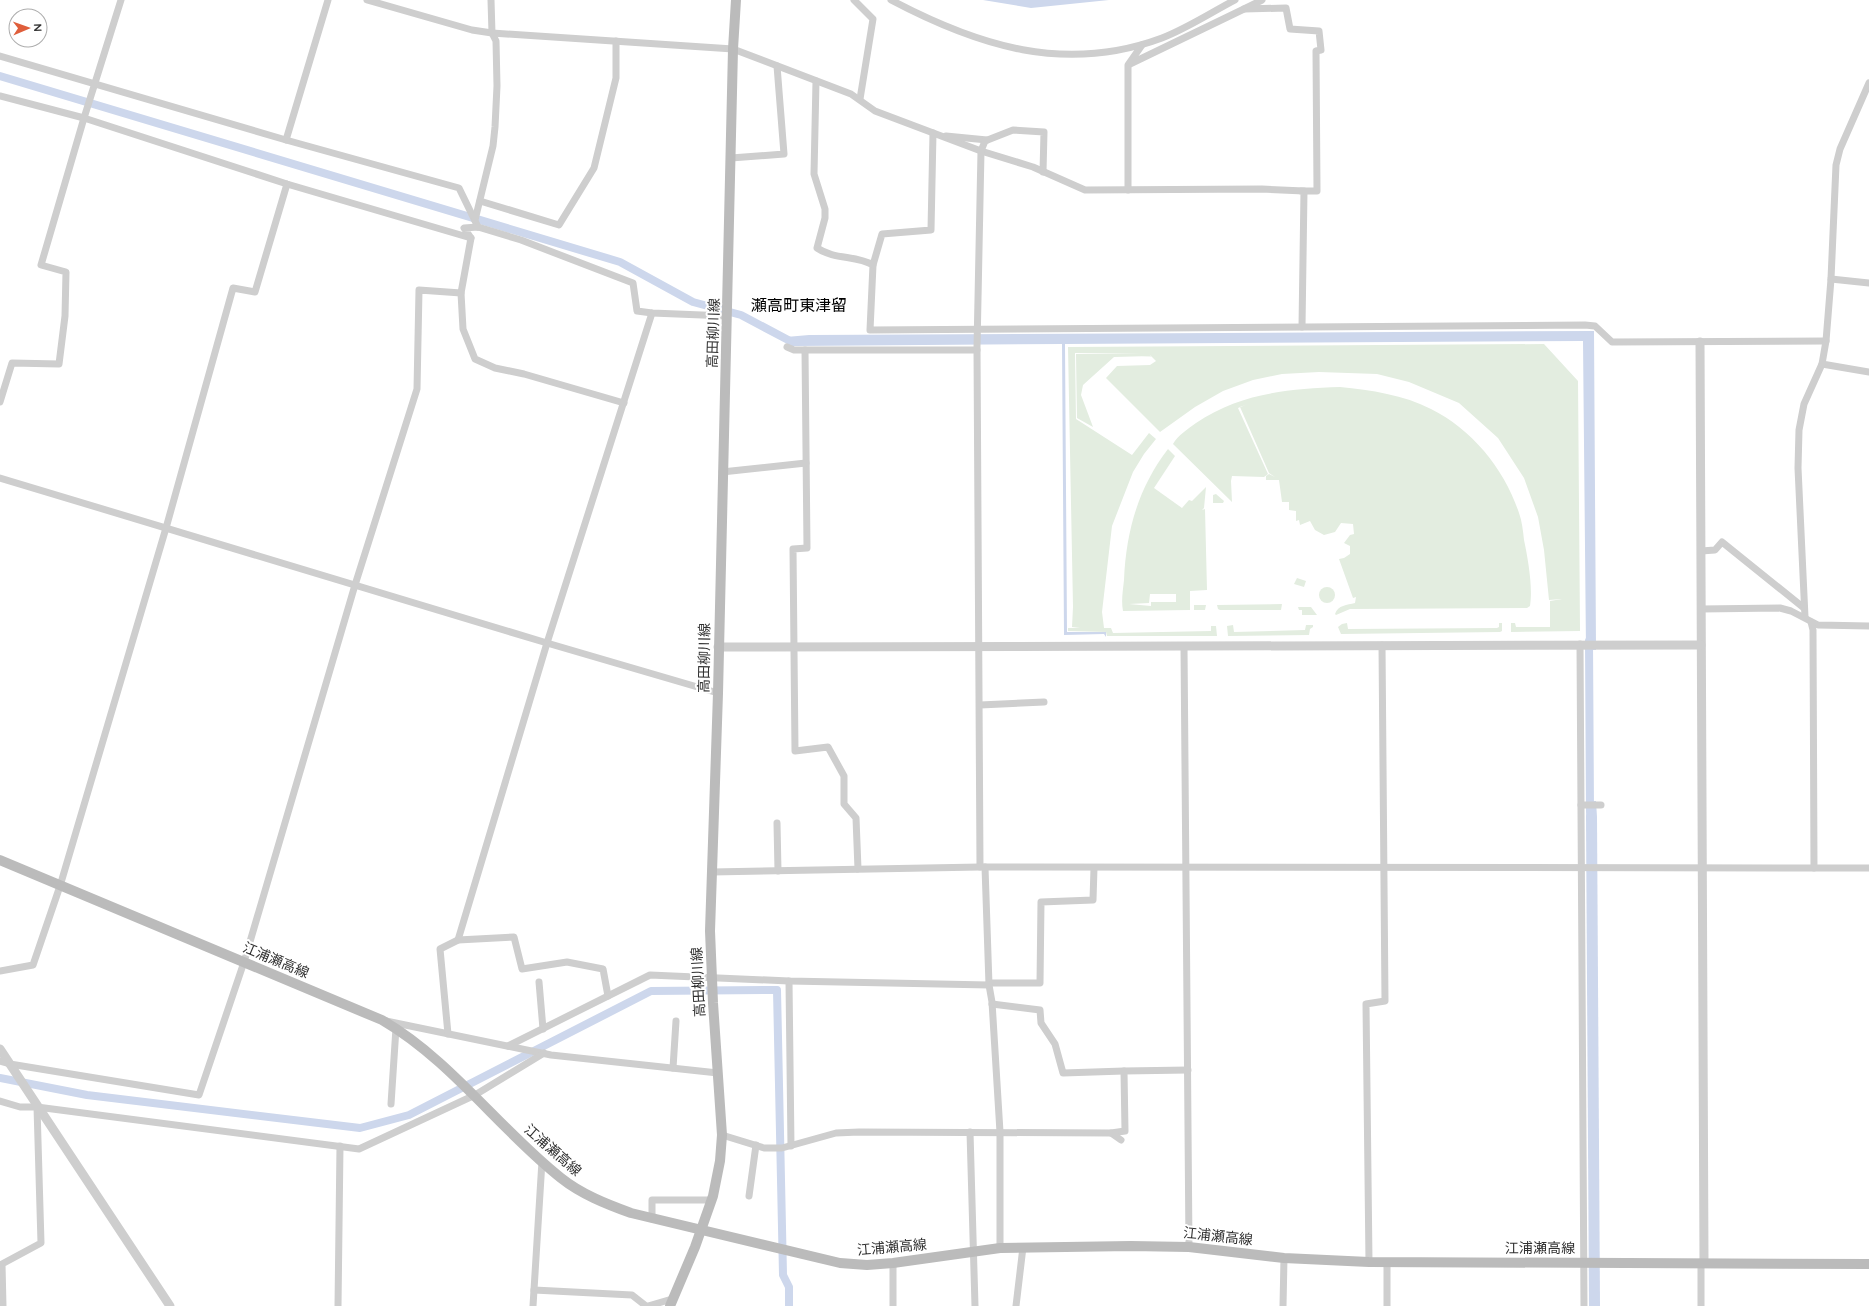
<svg xmlns="http://www.w3.org/2000/svg" width="1869" height="1306" viewBox="0 0 1869 1306" font-family="Quicksand,'Noto Sans JP',sans-serif">
  <rect width="100%" height="100%" fill="#fff"/>
  <g fill="#e3ede0" fill-rule="evenodd">
    <polygon points="1544,344 1578,381 1580,631 1511,632 1511,623 1515,623 1516,627 1550,627 1550,601 1562,599 1549,600 1544,550 1538,517 1524,478 1498,438 1459,403 1409,382 1377,374 1319,372 1282,374 1253,380 1223,391 1195,407 1160,432 1106,378 1117,366 1150,365 1156,361 1148,353 1151,356 1114,357 1083,385 1081,395 1093,427 1077,418 1076,354 1142,353 1075,353 1076,419 1132,455 1149,433 1156,439 1144,454 1133,472 1112,526 1102,612 1104,628 1111,628 1113,633 1211,631 1211,626 1216,626 1217,636 1107,636 1106,632 1068,631 1068,628 1080,628 1072,627 1073,607 1068,347"/>
    <path d="M1340 387C1371 390 1404 395 1431 409 1472 429 1505 470 1519 513 1522 521 1523 531 1524 540 1528 559 1533 587 1530 606L1527 608 1350 609 1336 615 1335 614C1338 605 1347 605 1355 603L1356 597 1353 598 1339 559 1344 558 1350 554V546L1344 543 1350 535 1354 534 1353 524 1341 523 1335 532 1324 535 1315 530 1310 521 1300 525 1299 520 1296 521V511L1289 510V502H1282L1279 480H1266V476L1269 474 1275 477 1269 473 1240 407 1248 404 1238 408 1268 474 1264 477 1232 476 1231 481 1232 502 1173 444C1178 435 1188 429 1196 423 1240 393 1288 389 1340 387Z"/>
    <path d="M1168 449 1175 456 1154 488 1182 508 1189 500 1192 501 1206 487 1204 508 1202 510 1205 509 1207 590 1190 591V610L1123 611C1121 601 1123 590 1124 580 1126 532 1138 488 1168 449ZM1150 594H1176V602H1151V606L1129 604 1149 603Z"/>
    <polygon points="1216,494 1224,501 1223,503 1213,503 1213,495"/>
    <polygon points="1297,578 1306,581 1304,587 1294,584"/>
    <circle cx="1327" cy="595" r="8"/>
    <polygon points="1282,604 1281,610 1220,610 1218,609 1217,605"/>
    <polygon points="1194,605 1206,605 1205,610 1194,610"/>
    <polygon points="1298,607 1311,607 1317,615 1302,615 1302,610 1299,610"/>
    <polygon points="1347,623 1348,629 1497,628 1499,627 1499,623 1502,623 1502,631 1500,632 1341,634 1338,627 1342,624"/>
    <polygon points="1233,625 1234,632 1305,630 1306,625 1313,625 1313,627 1310,629 1309,635 1228,636 1227,626"/>
  </g>
  <g fill="#cdd7ec">
    <polygon points="983,0 1109,0 1031,8"/>
    <polygon points="1594,331 1596,650 1586,650 1583,341 1065,344 1067,632 1106,632 1106,637 1104,634 1064,635 1062,344 796,346 784,341 786,337 809,335"/>
    <polygon points="1587,801 1596,801 1597,817 1600,1306 1589,1306 1586,816"/>
  </g>
  <g fill="none" stroke-linecap="round" stroke-linejoin="round">
    <g stroke="#cdd7ec" stroke-width="8">
      <polyline points="0,76 620,262 693,302 741,315 792,342 796,342"/>
      <polyline points="1589,641 1590,811"/>
      <polyline points="0,1078 87,1095 360,1128 409,1115 651,991 777,990 783,1275 789,1287 789,1306"/>
    </g>
    <g stroke="#cecece" stroke-width="7">
      <polyline points="367,0 472,30 492,33 733,49 851,94 875,111 981,151 1033,167 1085,190 1262,189 1304,191 1302,327"/>
      <polyline points="854,0 873,19 860,99"/>
      <path d="M891 0C978 46 1065 74 1162 38 1186 29 1212 12 1235 0"/>
      <polyline points="1262,0 1244,9 1286,8 1290,29 1319,31 1321,50 1316,51 1317,191 1301,191"/>
      <polyline points="0,56 286,140 459,188 478,227"/>
      <polyline points="1130,64 1244,9"/>
      <path d="M816 81 814 174 825 209V218L817 248C835 260 856 255 873 265L870 330 1585 325 1595 326 1612 342 1826 341"/>
      <polyline points="0,96 84,118 287,184 471,238"/>
      <polyline points="946,136 987,140"/>
      <polyline points="286,140 328,0"/>
      <polyline points="731,158 784,154 777,66"/>
      <polyline points="1128,190 1128,65 1142,45"/>
      <polyline points="480,201 559,225 594,168 616,78 616,41"/>
      <polyline points="475,220 493,146 495,127 497,86 496,41 492,33 491,0"/>
      <polyline points="873,265 882,234 931,230 933,133"/>
      <polyline points="1831,279 1869,283"/>
      <polyline points="461,293 463,329 475,359 495,368 524,374 624,403"/>
      <polyline points="787,347 794,350 977,350"/>
      <polyline points="805,350 807,548 793,549 795,751 828,747 844,776 844,804 856,818 858,869"/>
      <polyline points="1822,364 1869,372"/>
      <polyline points="0,402 12,363 59,364 65,316 66,272 41,265 84,118 121,0"/>
      <polyline points="722,472 806,463"/>
      <polyline points="0,478 547,643 718,693"/>
      <polyline points="1701,551 1715,550 1722,542 1804,608"/>
      <polyline points="1701,609 1780,608 1791,611 1818,625 1869,626"/>
      <polyline points="1805,617 1798,468 1799,430 1804,404 1822,364 1826,341 1831,279 1836,165 1840,149 1869,83"/>
      <polyline points="1811,622 1813,630 1814,868"/>
      <polyline points="1580,644 1584,1306"/>
      <polyline points="1184,646 1189,1247"/>
      <polyline points="980,705 1044,702"/>
      <polyline points="1581,805 1601,805"/>
      <polyline points="777,823 778,871"/>
      <polyline points="980,867 977,348 981,151 985,141 1013,130 1044,132 1043,172"/>
      <polyline points="985,867 989,985 992,1002 1000,1132 1000,1248"/>
      <polyline points="712,872 980,867 1869,868"/>
      <polyline points="458,940 547,643 652,313"/>
      <polyline points="0,971 33,965 60,886 166,528 233,288 255,292 287,184"/>
      <polyline points="789,981 791,1146"/>
      <polyline points="539,982 543,1029"/>
      <polyline points="989,983 1040,983 1041,902 1093,900 1094,868"/>
      <polyline points="992,1004 1040,1010 1041,1023 1055,1044 1063,1073 1124,1071"/>
      <polyline points="386,1021 551,1055 718,1073"/>
      <polyline points="448,1034 440,949 458,940 514,937 522,969 567,962 603,969 608,996"/>
      <polyline points="508,1046 650,975 789,981 989,985"/>
      <polyline points="0,1061 10,1064 199,1095 244,962 355,585 417,389 419,290 461,293 471,238 464,228 478,227 521,240 633,283 637,311 652,313 727,316"/>
      <polyline points="673,1068 676,1021"/>
      <polyline points="0,1101 20,1107 37,1107 359,1149 475,1095 544,1053"/>
      <polyline points="391,1104 396,1028"/>
      <polyline points="970,1132 975,1306"/>
      <polyline points="1111,1133 1125,1131 1124,1071 1188,1070"/>
      <polyline points="722,1135 764,1148 782,1148 836,1133 859,1132 1111,1133 1121,1140"/>
      <polyline points="749,1196 756,1145"/>
      <polyline points="652,1219 652,1200 712,1200"/>
      <polyline points="1369,1262 1366,1004 1385,1001 1382,645"/>
      <polyline points="1701,1262 1701,1306"/>
      <polyline points="534,1290 632,1295 646,1306"/>
      <polyline points="3,1306 2,1264 41,1243 37,1107"/>
      <polyline points="338,1306 340,1146"/>
      <polyline points="533,1306 542,1161"/>
      <polyline points="648,1306 672,1299"/>
      <polyline points="893,1306 893,1263"/>
      <polyline points="1016,1306 1023,1247"/>
      <polyline points="1283,1306 1284,1258"/>
      <polyline points="1387,1306 1387,1262"/>
    </g>
    <g stroke="#cecece" stroke-width="9">
      <polyline points="1700,342 1704,1262"/>
      <polyline points="718,647 1701,645"/>
      <polyline points="0,1049 170,1306"/>
    </g>
    <g stroke="#bbb" stroke-width="10">
      <path d="M0 860 382 1020C452 1061 498 1128 561 1178 581 1194 606 1204 631 1213L840 1263 867 1265 893 1263 1000 1248 1131 1246 1189 1247 1284 1258 1369 1262 1869 1264"/>
      <polyline points="670,1306 695,1247 713,1196 720,1161 722,1135 713,1003 710,931 718,693 733,49 736,0"/>
    </g>
  </g>
  <g text-anchor="middle" stroke-width="4" stroke-linejoin="round" paint-order="stroke">
    <g font-size="14" fill="#313131" stroke="#fff">
      <text transform="translate(713 333) rotate(-88)" y="5">高田柳川線</text>
      <text transform="translate(704 658) rotate(-89)" y="5">高田柳川線</text>
      <text transform="translate(276 960) rotate(23)" y="5">江浦瀬高線</text>
      <text transform="translate(698 982) rotate(-93)" y="5">高田柳川線</text>
      <text transform="translate(553 1150) rotate(41)" y="5">江浦瀬高線</text>
      <text transform="translate(1218 1236) rotate(6)" y="5">江浦瀬高線</text>
      <text transform="translate(892 1247) rotate(-5)" y="5">江浦瀬高線</text>
      <text x="1540" y="1253">江浦瀬高線</text>
    </g>
    <g font-size="16" fill="#000" stroke="#fff">
      <text x="799" y="311">瀬高町東津留</text>
    </g>
  </g>
  <g transform="translate(28 28) rotate(88)"><circle r="19" fill="#ffffff" stroke="#adadad"/>
  <path d="M0-3L7 15L0 10L-7 15Z" fill="#df5e3b"/>
  <text y="-6" font-size="11" font-weight="bold" text-anchor="middle" fill="#313131">N</text>
  </g>
</svg>
